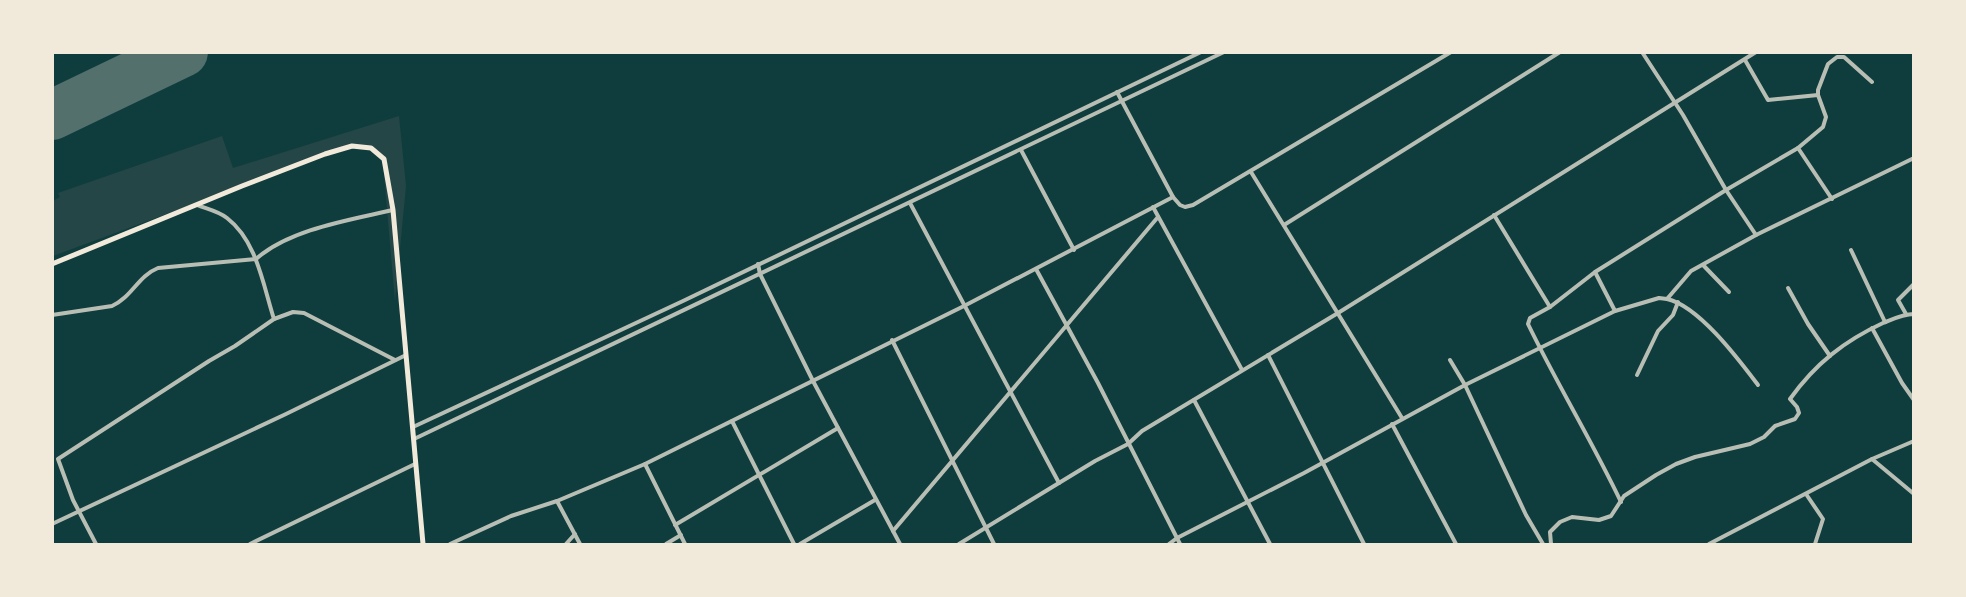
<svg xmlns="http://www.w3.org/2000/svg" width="1966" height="597" viewBox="0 0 1966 597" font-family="'Sofia Sans Condensed',sans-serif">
  <rect width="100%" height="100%" fill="#0f3d3e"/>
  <polygon fill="#244646" points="399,116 406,186 395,301 383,163 375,150 348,147 53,256 53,201 60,197 58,193 222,136 233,168"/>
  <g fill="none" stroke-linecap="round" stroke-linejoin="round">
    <polyline stroke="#53706d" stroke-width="50" points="52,115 183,52"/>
    <g stroke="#b8beb3" stroke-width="4">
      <polyline points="1642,52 1683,115 1726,190 1756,235"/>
      <polyline points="1745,60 1768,100 1818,95"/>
      <polyline points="1117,92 1173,197 1180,205 1185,207 1193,205 1451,52"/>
      <polyline points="1798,148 1832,199"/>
      <polyline points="1021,150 1074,250"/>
      <polyline points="1251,172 1402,418"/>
      <polyline points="910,203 1059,483"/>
      <path d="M197 205C207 209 218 211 227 218 257 241 263 285 274 319"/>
      <polyline points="1153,207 1242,370"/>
      <polyline points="1494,215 1550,307"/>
      <polyline points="1284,225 1560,52"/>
      <polyline points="1851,250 1885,322"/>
      <polyline points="758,264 760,274 813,381 900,544"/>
      <polyline points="1703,265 1729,292"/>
      <polyline points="1036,269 1098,383 1180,544"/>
      <polyline points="1595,272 1615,311"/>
      <polyline points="1788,288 1808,324 1830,356"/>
      <path d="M1667 299C1699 306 1739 360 1758 385"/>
      <polyline points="1906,314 1898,300 1914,284"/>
      <path d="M52 315 112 306C132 297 138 276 158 268L256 259C290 229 350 220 393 210"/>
      <polyline points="1872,328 1902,383 1914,400"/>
      <polyline points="892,340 994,544"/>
      <polyline points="1268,355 1364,544"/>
      <polyline points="1450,360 1465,385 1526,515 1543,544"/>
      <polyline points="1637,375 1658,331 1673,315 1678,302"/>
      <polyline points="1194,400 1270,544"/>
      <polyline points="732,421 794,544"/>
      <polyline points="1392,424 1456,544"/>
      <polyline points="413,427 683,301 1201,52"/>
      <polyline points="414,439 1224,52"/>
      <polyline points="1872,459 1914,494"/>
      <polyline points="645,464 685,544"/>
      <polyline points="1806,494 1823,519 1815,544"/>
      <polyline points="557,501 580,544"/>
      <path d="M1621 502C1592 441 1557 384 1528 324L1530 318 1550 307 1595 272 1726 190 1798 148 1823 127 1826 117 1818 95V90L1828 64 1837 57H1844L1872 82"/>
      <polyline points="52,524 286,414 404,356"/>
      <polyline points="675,525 838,428"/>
      <polyline points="893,531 1158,217"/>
      <polyline points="96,544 73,500 58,459 209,361 235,346 274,319 293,312 304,313 395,360"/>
      <polyline points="250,544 415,464"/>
      <polyline points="450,544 511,516 557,501 645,464 964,306 1173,197"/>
      <polyline points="566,544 575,534"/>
      <polyline points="666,544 681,535"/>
      <polyline points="800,544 875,500"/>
      <polyline points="959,544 1095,461 1128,444 1142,431 1338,313 1756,52"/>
      <polyline points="1169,544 1177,538 1304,473 1465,385 1615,311 1659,298 1667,299 1691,271 1756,235 1914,158"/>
      <path d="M1551 544 1550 532 1560 522 1572 517 1599 520 1611 516 1624 496 1656 475 1676 464 1695 457 1750 444 1764 437 1775 426 1795 419 1799 413 1797 407 1790 399C1815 364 1844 341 1883 323 1893 319 1903 314 1914 314"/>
      <polyline points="1709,544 1872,459 1914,441"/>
    </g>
    <polyline stroke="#f1e9da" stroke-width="5" points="52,264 242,186 325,154 352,146 371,148 384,159 393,210 423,544"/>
  </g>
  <rect width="1966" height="597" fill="none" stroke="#f1e9da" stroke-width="108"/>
</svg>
